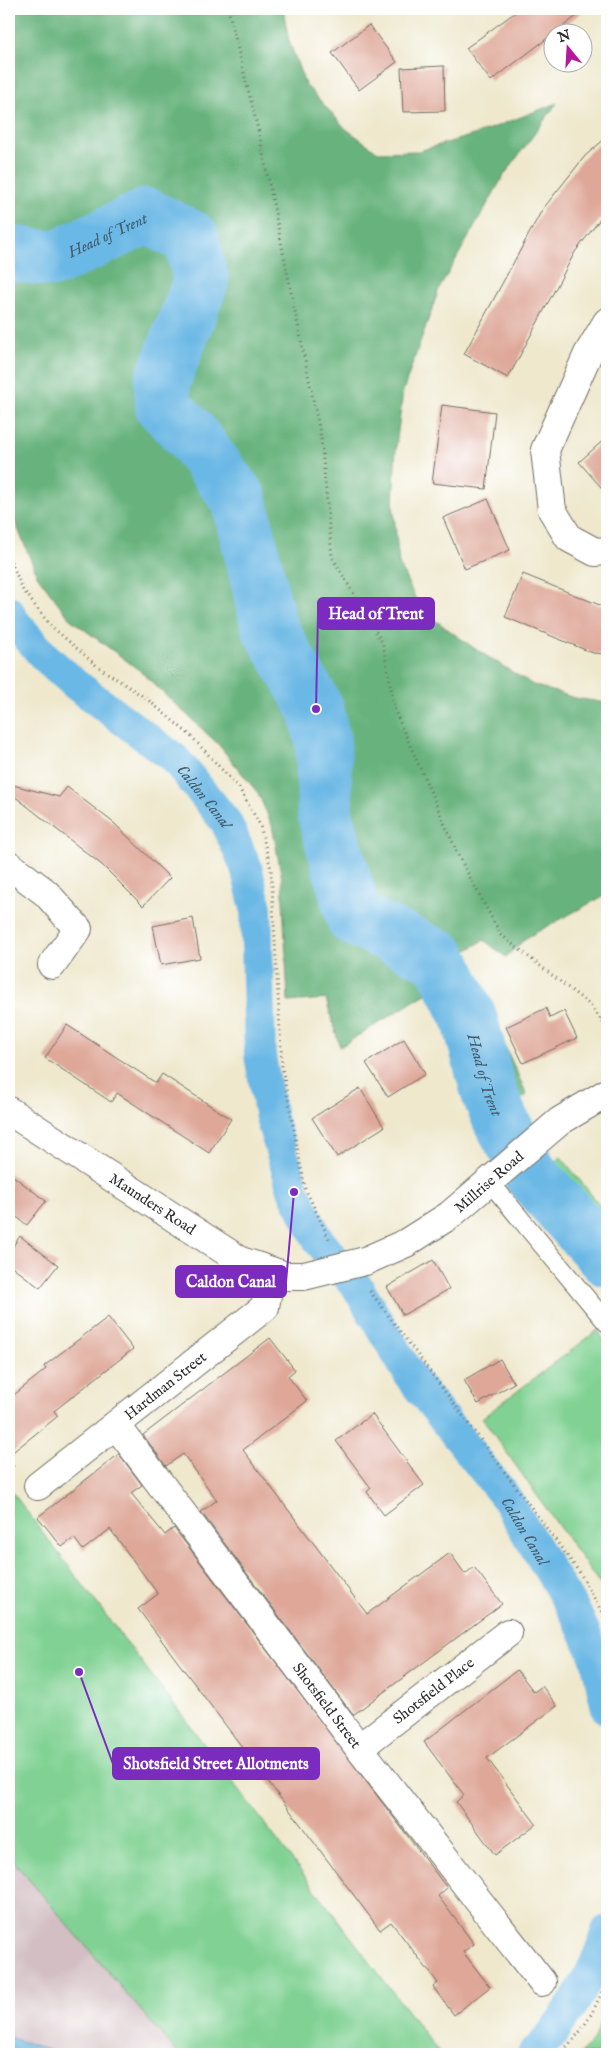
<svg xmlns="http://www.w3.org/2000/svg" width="616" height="2063" viewBox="0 0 616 2063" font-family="'IM FELL English',serif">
  <rect width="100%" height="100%" fill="#fff"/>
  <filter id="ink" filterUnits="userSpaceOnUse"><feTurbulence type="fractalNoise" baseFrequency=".02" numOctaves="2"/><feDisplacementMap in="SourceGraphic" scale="10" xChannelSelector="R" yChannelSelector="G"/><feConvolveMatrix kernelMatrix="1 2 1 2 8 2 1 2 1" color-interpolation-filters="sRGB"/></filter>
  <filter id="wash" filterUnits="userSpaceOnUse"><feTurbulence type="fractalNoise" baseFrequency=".0096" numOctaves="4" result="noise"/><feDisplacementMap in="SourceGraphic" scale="20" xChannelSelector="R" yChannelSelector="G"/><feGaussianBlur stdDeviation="1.12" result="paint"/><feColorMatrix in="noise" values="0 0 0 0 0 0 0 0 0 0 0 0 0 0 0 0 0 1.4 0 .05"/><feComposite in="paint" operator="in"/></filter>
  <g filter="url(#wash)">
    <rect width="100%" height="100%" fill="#efe8cd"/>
    <polygon fill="#d2bec3" points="9,1856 178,2054 61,2054 9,2037"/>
    <g fill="#80d193" stroke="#567e5f">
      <polygon points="561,1157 607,1214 607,1281 518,1187"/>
      <polygon points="598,1330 607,1346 607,1594 482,1418"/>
      <polygon points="9,1489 9,1488 440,2054 178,2054 9,1856"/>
      <polygon points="607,2009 607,2054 580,2054 593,2041"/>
    </g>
    <polygon fill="#68b37d" stroke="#4a6f54" points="9,9 283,9 289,41 305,84 346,129 378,152 419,151 477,134 557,103 504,175 439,289 403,391 396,447 393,504 399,564 421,610 474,648 533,685 575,698 607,703 607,894 526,938 506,957 484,940 463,953 527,1095 487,1126 432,990 340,1047 326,999 288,1002 282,879 272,825 258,793 218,744 139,670 70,619 37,575 9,507"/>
    <polygon fill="#6bb8e5" stroke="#4b7288" points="9,2037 61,2054 9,2054"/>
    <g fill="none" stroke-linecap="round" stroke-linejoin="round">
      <g stroke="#6bb8e5" stroke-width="32">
        <path id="s1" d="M9 612 12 619 44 656 75 684 175 759 226 822 246 867 256 908 260 1055 271 1118 294 1192 319 1241 358 1288 412 1379 504 1495 577 1616 596 1658 607 1709"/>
        <path d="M533 2054 539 2050C569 2013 594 1977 607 1931"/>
      </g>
      <path stroke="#6bb8e5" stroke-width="56" id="s2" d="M9 253 54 259 147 216 191 238 201 281 162 383 163 406 191 435 239 499 269 627 316 709 323 742 325 814 354 918 440 958 469 1017 489 1093 501 1121 532 1176 607 1259"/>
    </g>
    <g id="blocks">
      <g fill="#dea798">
        <polygon points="520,9 586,9 491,81 466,48"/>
        <polygon points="369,25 397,62 359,90 332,53"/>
        <polygon points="444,66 445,111 403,112 401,68"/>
        <polygon points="607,137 607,210 575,252 508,378 464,354 542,210 585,156"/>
        <polygon points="442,405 495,412 486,489 432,483"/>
        <polygon points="607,437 607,494 579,462"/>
        <polygon points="488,499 510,550 465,569 443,518"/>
        <polygon points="523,574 607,608 607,654 593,653 505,617"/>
        <polygon points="9,784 59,797 67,787 115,824 170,878 143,906 102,865 9,792"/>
        <polygon points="193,918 200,958 161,965 153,926"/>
        <polygon points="546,1008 550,1018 564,1011 577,1038 523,1063 506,1027"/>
        <polygon points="67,1025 156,1083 162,1074 231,1119 209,1153 117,1093 111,1102 45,1058"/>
        <polygon points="404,1039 425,1074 388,1097 366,1063"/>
        <polygon points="360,1088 384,1127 337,1157 312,1118"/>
        <polygon points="9,1173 46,1201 27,1225 9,1211"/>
        <polygon points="20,1236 58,1265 40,1288 9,1264 9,1252"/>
        <polygon points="433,1260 449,1289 403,1315 387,1287"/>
        <polygon points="108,1317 133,1349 54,1411 58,1416 9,1455 9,1399 46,1369 44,1366"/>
        <polygon points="270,1338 295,1370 288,1376 307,1401 243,1450 367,1614 450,1553 465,1574 474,1567 502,1604 353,1715 201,1512 217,1500 183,1454 166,1466 143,1435"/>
        <polygon points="500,1359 514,1383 478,1404 464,1380"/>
        <polygon points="372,1414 424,1485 384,1515 367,1492 371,1488 336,1441"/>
        <polygon points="119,1454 142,1485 131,1493 165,1535 174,1528 447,1888 438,1896 474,1944 463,1952 490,1987 454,2015 433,1987 438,1983 391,1922 380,1930 138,1609 158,1594 110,1529 83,1550 74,1538 62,1547 38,1517"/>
        <polygon points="517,1670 534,1692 542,1686 557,1706 487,1758 536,1824 495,1855 456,1802 464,1795 424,1742"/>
      </g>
    </g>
  </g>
  <g filter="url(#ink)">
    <use href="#blocks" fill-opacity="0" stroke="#706d64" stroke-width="1"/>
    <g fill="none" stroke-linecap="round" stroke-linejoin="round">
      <g stroke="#706d64" stroke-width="20">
        <polyline id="service" points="489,1181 607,1323"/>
      </g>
      <g stroke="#706d64" stroke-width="30">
        <g id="minor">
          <polyline points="607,322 588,354 545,450 552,510 569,538 595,552 607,551"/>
          <polyline points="9,865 46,893 78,929 52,965"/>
          <path id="s3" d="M116 1425 359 1748 542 1982"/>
          <path id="s4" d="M38 1486 265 1307 271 1272"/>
          <path id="s5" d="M359 1748 508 1633"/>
        </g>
      </g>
      <g stroke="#706d64" stroke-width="30">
        <g id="tertiary">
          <path id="s6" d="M9 1111 241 1261 286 1276H304"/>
          <path id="s7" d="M365 1261 406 1243 450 1215 560 1121 607 1093"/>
        </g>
      </g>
      <g stroke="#706d64" stroke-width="3" stroke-dasharray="1 4" stroke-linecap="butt">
        <polyline points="228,9 258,129 321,438 332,557 383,644 395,711 460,859 501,935 590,1005 607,1028"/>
        <polyline points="9,557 23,590 50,625 97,666 147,699 191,736 239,788 260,825 271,869 282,1067 305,1188 329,1239"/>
        <polyline points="370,1291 580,1573 607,1621"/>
        <polyline points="9,1469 14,1465"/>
        <path d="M559 2054C586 2029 592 2014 607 1981"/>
      </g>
      <use href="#service" stroke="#fff" stroke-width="18"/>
      <use href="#minor" stroke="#fff" stroke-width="28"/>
      <use href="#tertiary" stroke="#fff" stroke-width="28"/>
      <g stroke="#706d64" stroke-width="30" stroke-linecap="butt">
        <polyline id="tertiary-bridge" points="304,1276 365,1261"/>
      </g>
      <use href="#tertiary-bridge" stroke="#fff" stroke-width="28"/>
    </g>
  </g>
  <g text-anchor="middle" stroke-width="4.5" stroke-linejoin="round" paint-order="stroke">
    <g font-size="15" fill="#2b2b2b" stroke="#fff">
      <text dy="5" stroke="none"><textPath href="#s7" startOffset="148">Millrise Road</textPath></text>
      <text dy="5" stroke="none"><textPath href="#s6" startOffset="171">Maunders Road</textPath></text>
      <text dy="5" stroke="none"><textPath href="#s4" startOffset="162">Hardman Street</textPath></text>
      <text dy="5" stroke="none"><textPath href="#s5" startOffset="94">Shotsfield Place</textPath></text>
      <text dy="5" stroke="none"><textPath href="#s3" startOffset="351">Shotsfield Street</textPath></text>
    </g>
    <g font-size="16" font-style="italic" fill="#415c6c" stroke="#fff">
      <text dy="6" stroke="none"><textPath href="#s2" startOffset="104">Head of Trent</textPath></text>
      <text dy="6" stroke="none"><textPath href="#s1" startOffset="271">Caldon Canal</textPath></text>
      <text dy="6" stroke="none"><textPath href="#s2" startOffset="1154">Head of Trent</textPath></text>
      <text dy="6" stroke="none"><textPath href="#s1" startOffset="1096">Caldon Canal</textPath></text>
    </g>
  </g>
  <path fill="none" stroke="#7b2cbf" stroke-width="2" d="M316 709L318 614M294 1192L286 1282M79 1672L113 1764"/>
  <g fill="#7b2cbf" stroke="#fff" stroke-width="2">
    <circle cx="316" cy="709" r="5"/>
    <circle cx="294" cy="1192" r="5"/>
    <circle cx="79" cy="1672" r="5"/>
  </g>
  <g fill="#7b2cbf" stroke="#7b2cbf" stroke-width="2">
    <rect x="318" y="598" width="116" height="31" rx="5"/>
    <rect x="176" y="1266" width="110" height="31" rx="5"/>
    <rect x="113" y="1748" width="206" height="31" rx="5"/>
  </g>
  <g font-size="16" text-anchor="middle" font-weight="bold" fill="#fff">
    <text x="376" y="619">Head of Trent</text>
    <text x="231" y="1287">Caldon Canal</text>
    <text x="216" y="1769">Shotsfield Street Allotments</text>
  </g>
  <rect width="616" height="2063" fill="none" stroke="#fff" stroke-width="30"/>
  <g transform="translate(568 48) rotate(342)"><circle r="24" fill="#ffffff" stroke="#aaaaaa"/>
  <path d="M0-4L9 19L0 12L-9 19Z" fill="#b5179e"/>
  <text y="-8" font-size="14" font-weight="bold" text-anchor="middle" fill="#2b2b2b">N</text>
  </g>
</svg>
